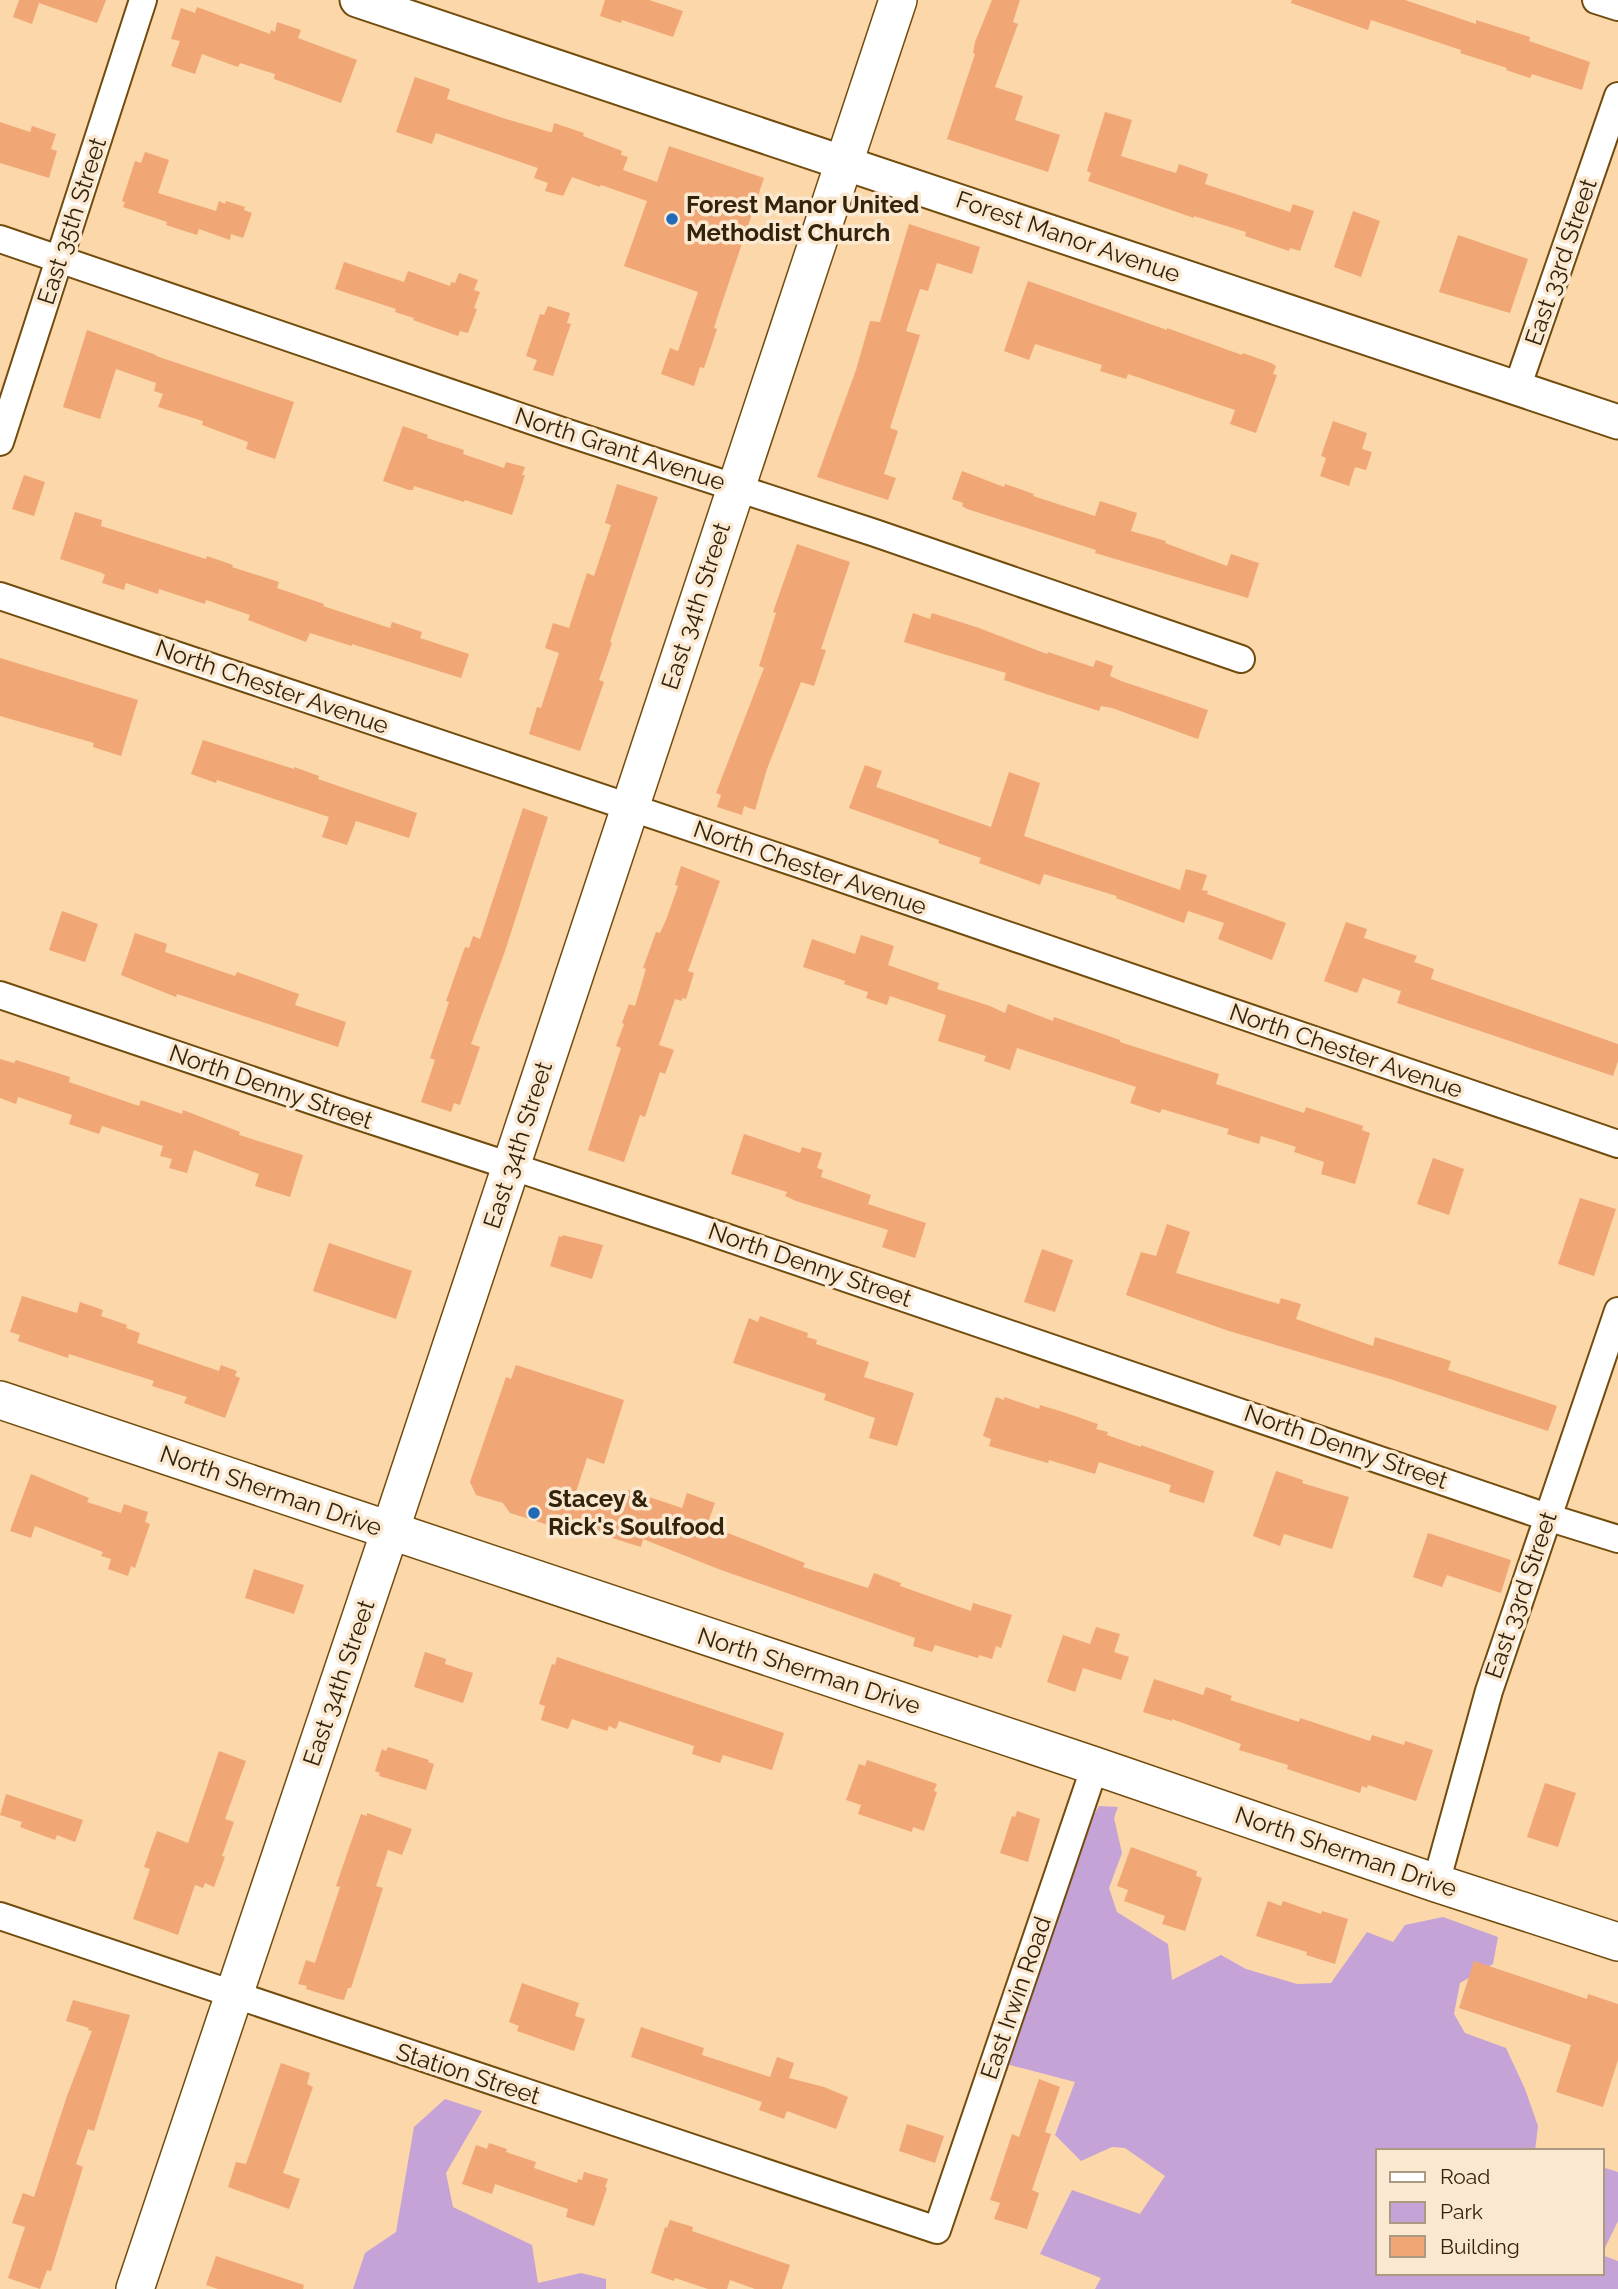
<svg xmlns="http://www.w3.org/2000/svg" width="1618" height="2289" viewBox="0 0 1618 2289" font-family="Raleway,sans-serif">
  <rect width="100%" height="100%" fill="#fbd7a9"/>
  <g fill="#c5a3d7">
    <polygon points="1099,1806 1118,1807 1114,1818 1122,1853 1109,1888 1117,1912 1168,1944 1172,1980 1221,1955 1246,1969 1297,1984 1331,1983 1367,1932 1393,1942 1405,1925 1443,1917 1498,1937 1493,1964 1460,1983 1454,2014 1465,2033 1506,2048 1525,2089 1538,2126 1535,2151 1378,2151 1378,2273 1602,2273 1602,2255 1618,2261 1618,2289 1095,2289 1101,2278 1040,2254 1072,2190 1140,2214 1165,2176 1125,2148 1112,2147 1081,2161 1055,2135 1075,2082 1006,2064 1081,1837"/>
    <polygon points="445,2099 482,2111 446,2173 453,2207 532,2245 538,2283 581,2273 606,2279 606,2289 353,2289 365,2253 396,2232 414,2127"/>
    <polygon points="1602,2167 1618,2172 1618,2221 1602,2254"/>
  </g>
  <g fill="#f1a675">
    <polygon points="19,0 106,0 97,23 39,3 32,24 13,17"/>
    <polygon points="605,0 649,0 683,11 673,37 622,20 621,23 600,16"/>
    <polygon points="992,0 1020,0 1013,22 1018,24 995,87 1023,96 1015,120 1060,135 1048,172 947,139 975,54 973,53 975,42"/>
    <polygon points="1292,0 1405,0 1476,24 1476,20 1530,37 1529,41 1590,62 1582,90 1532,74 1530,78 1506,70 1507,68 1460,53 1461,50 1371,20 1368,30 1291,3"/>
    <polygon points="197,7 270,34 271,30 275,32 277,22 301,30 298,38 357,60 341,103 274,79 275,74 240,63 238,67 202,54 195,74 171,66 180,41 171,39 181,8 195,13"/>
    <polygon points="415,77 450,89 447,99 506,119 550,132 552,132 554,123 584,133 583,136 622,151 621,155 628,157 623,170 657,182 669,146 764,178 719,312 714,328 717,329 704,368 700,367 694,386 661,374 670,348 678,351 698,292 624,266 647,201 601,185 600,187 572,177 563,196 545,191 548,183 534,178 538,168 436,133 432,144 396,132"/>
    <polygon points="1105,112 1132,120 1121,156 1176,173 1179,164 1208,174 1205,184 1290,212 1293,204 1314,211 1300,251 1290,248 1289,251 1245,236 1246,232 1194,216 1194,218 1088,181 1091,173 1087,171"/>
    <polygon points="0,122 30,132 32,126 56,134 51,149 57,151 49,178 0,163"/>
    <polygon points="145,152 169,160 158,193 216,211 219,201 225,204 226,201 245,207 244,210 252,213 243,238 231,234 230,240 199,229 197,235 166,225 167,222 123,207 125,202 122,201 135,161 141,163"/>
    <polygon points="1353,211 1380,221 1361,277 1334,267"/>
    <polygon points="909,224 980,247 972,274 937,263 928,291 920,289 906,331 920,335 890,428 898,431 884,474 896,478 888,500 817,477 856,370 870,321 880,322"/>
    <polygon points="1458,235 1528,259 1510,313 1439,292"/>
    <polygon points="344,262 404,282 408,271 450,286 451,282 455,283 459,273 478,280 474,290 480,292 474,308 477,309 468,333 460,331 458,336 413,320 414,318 395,312 396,309 335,289"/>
    <polygon points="1028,281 1167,330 1167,328 1242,355 1243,353 1271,363 1276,366 1273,374 1277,375 1256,433 1230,424 1235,410 1128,374 1126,379 1100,371 1102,365 1035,344 1029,360 1004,351"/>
    <polygon points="548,306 570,313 567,323 571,324 553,376 533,370 537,360 526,356 540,314 544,315"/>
    <polygon points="87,330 156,355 156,356 294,402 275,459 246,449 248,442 202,425 203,421 158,407 163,394 154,391 156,383 116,369 100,419 63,407"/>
    <polygon points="1333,421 1367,433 1362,449 1372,452 1366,470 1355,467 1349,486 1320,476 1326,458 1321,456"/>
    <polygon points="403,426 428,435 427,438 464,450 463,454 504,468 506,462 525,467 522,475 525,475 512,515 465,500 464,502 414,486 413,490 409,490 383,481"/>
    <polygon points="962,471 1004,487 1005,484 1034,494 1033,496 1095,516 1100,501 1137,513 1131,531 1166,541 1165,543 1227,566 1231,554 1259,563 1248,598 1095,553 1096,550 967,509 962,506 963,503 952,499"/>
    <polygon points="24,475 45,482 34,516 12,509"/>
    <polygon points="617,484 658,497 610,642 612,643 599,680 604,682 580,751 529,734 537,707 541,708 559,653 545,648 553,623 569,628 587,573 594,576 611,525 605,523"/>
    <polygon points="75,512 102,520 101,526 206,559 207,556 233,565 232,567 279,582 277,588 324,604 323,606 390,628 392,622 422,632 420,638 469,654 461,678 352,644 352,646 310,633 306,642 248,620 250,615 206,600 205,604 159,589 158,594 126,583 124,590 102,583 105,575 102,573 60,559"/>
    <polygon points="797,544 850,562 821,649 826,650 814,686 801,682 767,769 755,810 744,806 742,815 717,807 721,795 716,793 764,668 759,666 776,613 773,612"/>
    <polygon points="913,613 930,619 932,613 979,628 1047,654 1048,652 1093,667 1096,660 1113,666 1110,676 1121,681 1208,710 1198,739 1112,708 1101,706 1099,711 1040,692 1004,680 1006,673 904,642"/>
    <polygon points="0,658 138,700 121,756 93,747 94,743 0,716"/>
    <polygon points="203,740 294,769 294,767 319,776 318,779 417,813 409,838 356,821 347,845 322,837 329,817 217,780 216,783 191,774"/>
    <polygon points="865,765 882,771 876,787 991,827 1009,772 1040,783 1024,836 1180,890 1186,869 1207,875 1202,890 1208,891 1207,894 1286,923 1272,960 1218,939 1224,923 1188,911 1184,923 1116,898 1117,896 1044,874 1040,885 979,863 981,858 938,843 939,840 849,808"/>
    <polygon points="523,808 548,817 505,951 471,1044 480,1047 460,1105 454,1103 451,1112 421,1102 435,1060 430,1058 449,1002 446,1001 465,947 469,948 473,936 480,939"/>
    <polygon points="681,866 720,881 688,971 694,973 686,999 682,998 682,1001 675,999 659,1045 674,1050 665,1074 660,1072 645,1117 640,1115 624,1162 588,1150 621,1048 616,1046 624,1024 622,1023 629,1004 635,1006 646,969 643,968 656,932 660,933 666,920 678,886 675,885"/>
    <polygon points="62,911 98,924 85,962 49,950"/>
    <polygon points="1346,922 1367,929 1364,938 1417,956 1414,962 1434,969 1431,979 1618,1044 1618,1061 1613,1076 1397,1003 1401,991 1363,978 1357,993 1324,981"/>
    <polygon points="135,933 167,944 165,952 235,976 237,972 299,994 295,1005 346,1022 338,1047 177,994 176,997 121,975"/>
    <polygon points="861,935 894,946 888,965 939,983 937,989 990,1006 1005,1013 1008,1004 1053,1021 1054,1017 1120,1040 1120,1042 1219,1074 1216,1084 1304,1113 1306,1107 1363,1126 1362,1130 1370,1133 1355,1184 1321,1174 1324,1162 1294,1152 1296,1147 1261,1136 1259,1144 1227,1134 1229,1129 1162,1109 1160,1113 1130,1103 1136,1087 1075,1067 1017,1048 1010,1070 984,1061 986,1056 938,1041 946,1015 890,996 887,1005 866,998 868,992 844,984 845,981 803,967 812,939 855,954"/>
    <polygon points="0,1059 14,1063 16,1060 70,1077 69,1082 139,1106 141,1100 182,1114 183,1110 240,1132 239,1135 303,1155 290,1197 255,1186 259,1174 194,1150 187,1173 169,1168 172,1159 160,1156 163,1146 102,1126 99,1134 69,1124 72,1115 18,1097 16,1104 0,1098"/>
    <polygon points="744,1134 800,1153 802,1147 822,1153 817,1168 823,1170 821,1177 871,1195 868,1204 926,1223 915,1258 882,1247 888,1230 796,1201 785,1196 787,1192 731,1174"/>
    <polygon points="1433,1158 1464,1169 1449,1215 1417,1204"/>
    <polygon points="1580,1198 1616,1209 1594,1276 1558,1264"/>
    <polygon points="1167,1224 1190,1232 1176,1273 1279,1304 1281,1298 1301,1304 1296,1319 1373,1346 1375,1337 1451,1361 1448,1370 1557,1406 1548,1431 1390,1379 1229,1331 1126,1295 1141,1252 1156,1256"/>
    <polygon points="563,1235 603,1245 592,1279 550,1266 559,1236 562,1237"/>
    <polygon points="329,1243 412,1271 396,1319 313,1291"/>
    <polygon points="1042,1249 1073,1260 1055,1312 1024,1302"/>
    <polygon points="22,1296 77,1313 80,1302 103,1310 101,1316 127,1325 126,1328 140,1333 137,1343 219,1371 221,1365 237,1371 235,1376 240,1378 225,1418 184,1403 187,1397 152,1386 154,1381 69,1354 68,1358 18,1341 20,1335 10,1332"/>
    <polygon points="760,1316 808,1333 807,1337 817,1340 816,1344 869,1362 864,1377 914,1393 897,1446 869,1438 875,1418 824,1400 826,1394 733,1363 749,1318 758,1322"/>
    <polygon points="516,1365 624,1400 604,1464 587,1458 574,1498 621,1512 628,1490 682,1508 687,1493 715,1503 707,1525 805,1563 803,1567 868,1588 874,1573 901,1583 900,1586 971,1611 973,1603 1012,1615 1001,1648 996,1646 992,1659 979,1655 978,1658 935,1645 932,1652 913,1646 915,1638 721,1570 643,1539 641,1547 586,1530 584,1536 510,1513 503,1503 476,1495 470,1482 506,1377 511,1379"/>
    <polygon points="996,1397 1004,1400 1004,1397 1039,1409 1040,1405 1063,1412 1098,1424 1096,1429 1108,1432 1107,1435 1141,1447 1141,1445 1214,1471 1204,1503 1169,1492 1171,1485 1099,1462 1095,1474 1049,1460 1048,1463 989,1446 991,1439 983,1436"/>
    <polygon points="1276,1471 1303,1480 1302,1483 1349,1497 1332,1549 1284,1534 1280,1546 1253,1536"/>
    <polygon points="31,1474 89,1498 87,1502 121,1513 124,1504 148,1512 145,1522 150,1524 135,1568 131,1566 128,1576 108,1569 111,1559 101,1556 103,1552 35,1526 31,1538 10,1531"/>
    <polygon points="1428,1533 1511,1560 1501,1593 1447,1575 1442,1587 1413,1577"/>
    <polygon points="254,1569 304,1585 294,1614 245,1598"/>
    <polygon points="1096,1627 1120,1634 1114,1652 1129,1657 1121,1680 1083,1668 1075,1692 1047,1682 1063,1635 1090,1644"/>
    <polygon points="425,1652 446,1659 445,1664 473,1673 463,1703 414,1687"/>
    <polygon points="557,1657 784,1733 772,1770 723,1755 720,1763 692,1754 694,1746 619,1721 616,1729 609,1726 607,1731 572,1719 568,1729 541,1720 545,1706 539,1704 552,1664 555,1665"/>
    <polygon points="1154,1679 1203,1695 1206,1687 1232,1696 1230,1700 1299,1722 1300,1718 1370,1741 1372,1735 1404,1745 1405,1741 1433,1750 1416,1801 1368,1785 1367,1788 1362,1786 1360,1793 1287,1769 1288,1765 1239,1750 1241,1744 1172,1719 1172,1721 1143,1712"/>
    <polygon points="388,1747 429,1760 428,1762 434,1764 426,1790 379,1776 380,1773 375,1771 382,1749 386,1751"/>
    <polygon points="219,1751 246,1761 225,1819 234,1822 222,1856 225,1857 214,1887 205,1883 203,1888 195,1885 178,1935 133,1919 150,1869 144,1867 157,1831 188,1843"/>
    <polygon points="867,1760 937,1784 934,1791 937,1792 924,1831 913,1827 912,1832 858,1814 861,1805 846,1800 859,1764 865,1766"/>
    <polygon points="1545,1783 1576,1793 1558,1847 1527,1837"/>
    <polygon points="6,1794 83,1820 75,1842 57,1835 55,1840 20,1827 22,1822 0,1815"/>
    <polygon points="1017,1811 1040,1819 1028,1862 1000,1853 1012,1816 1015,1817"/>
    <polygon points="367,1813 412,1829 402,1855 388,1850 376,1886 383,1888 351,1988 348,1988 344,2000 338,1999 306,1989 307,1986 298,1984 306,1960 315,1963 340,1887 336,1886 349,1848 361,1814 367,1816"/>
    <polygon points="1131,1847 1197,1871 1196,1876 1202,1878 1185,1931 1162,1924 1165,1916 1124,1901 1128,1890 1117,1886"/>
    <polygon points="1268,1901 1281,1906 1283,1901 1321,1914 1322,1911 1348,1919 1335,1964 1306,1955 1307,1952 1256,1936"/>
    <polygon points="1474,1961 1587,1999 1588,1994 1618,2004 1618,2060 1603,2107 1556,2092 1571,2045 1459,2008"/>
    <polygon points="522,1983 579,2003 575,2016 585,2019 574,2051 517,2031 519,2026 509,2022"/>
    <polygon points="73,2000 130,2015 94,2131 88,2129 76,2164 83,2167 51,2271 47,2270 40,2289 8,2278 25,2227 12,2223 23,2193 34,2197 67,2096 92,2031 88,2030 89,2028 66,2021"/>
    <polygon points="641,2027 704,2048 702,2055 770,2077 777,2057 794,2063 789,2078 824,2087 848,2097 836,2129 787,2111 784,2119 759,2110 762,2102 631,2057"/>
    <polygon points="281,2063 310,2073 307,2084 313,2087 283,2173 300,2179 289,2209 228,2187 236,2162 246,2164"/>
    <polygon points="1039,2079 1060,2087 1045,2132 1051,2134 1032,2190 1039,2193 1027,2229 994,2219 1000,2203 990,2200 1012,2134 1019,2137"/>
    <polygon points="907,2124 944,2136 935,2163 899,2151"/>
    <polygon points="489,2143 507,2149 506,2152 536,2162 534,2168 577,2183 578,2179 582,2180 584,2172 608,2179 605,2187 607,2188 594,2226 566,2217 568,2209 495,2184 492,2194 462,2184 476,2145 487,2149"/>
    <polygon points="670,2220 693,2227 692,2231 790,2265 782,2289 755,2289 730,2280 727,2289 708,2289 675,2278 674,2281 651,2273 665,2227 667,2228"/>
    <polygon points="216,2256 304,2285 303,2289 218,2289 206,2285"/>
  </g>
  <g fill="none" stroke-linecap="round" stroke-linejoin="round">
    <g stroke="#724c0d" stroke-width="30">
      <g id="minor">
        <polyline points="1596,0 1618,7"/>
        <polyline points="0,239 565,432 875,533 1241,659"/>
        <polyline points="1517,388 1618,96"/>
        <polyline points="0,442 143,0"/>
        <polyline points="0,596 811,868 1618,1144"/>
        <polyline points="0,995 343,1111 693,1226 1547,1517 1618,1539"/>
        <polyline points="1436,1883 1489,1691 1618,1311"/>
        <polyline points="0,1916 937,2230 1095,1766"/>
      </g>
    </g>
    <g stroke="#724c0d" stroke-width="37">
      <polyline id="tertiary" points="357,0 1618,422"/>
    </g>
    <g stroke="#724c0d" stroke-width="40">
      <g id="secondary">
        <polyline points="0,1400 1095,1766 1436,1883 1618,1942"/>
        <polyline points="135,2289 390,1531 898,0"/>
      </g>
    </g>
    <use href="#minor" stroke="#fff" stroke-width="26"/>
    <use href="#tertiary" stroke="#fff" stroke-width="33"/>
    <use href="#secondary" stroke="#fff" stroke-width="37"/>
  </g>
  <g fill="#206ab9" stroke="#fae8d1" stroke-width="2.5">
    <circle cx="672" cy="219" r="7"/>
    <circle cx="534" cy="1513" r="7"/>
  </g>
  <g text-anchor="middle" stroke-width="7" stroke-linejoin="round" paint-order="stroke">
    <g font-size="24" font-weight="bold" fill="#34230b" stroke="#fae8d1" text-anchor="start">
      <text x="686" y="213">Forest Manor United<tspan x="686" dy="28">Methodist Church</tspan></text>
      <text x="548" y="1507">Stacey &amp;<tspan x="548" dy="28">Rick's Soulfood</tspan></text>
    </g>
    <g font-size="24" fill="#34230b" stroke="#fae8d1">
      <text transform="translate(72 221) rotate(-72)" y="8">East 35th Street</text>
      <text transform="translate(1068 237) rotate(19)" y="8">Forest Manor Avenue</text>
      <text transform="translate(1561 262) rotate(-71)" y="8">East 33rd Street</text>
      <text transform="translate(620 449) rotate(18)" y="8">North Grant Avenue</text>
      <text transform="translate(696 606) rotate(-72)" y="8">East 34th Street</text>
      <text transform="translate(272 687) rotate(19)" y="8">North Chester Avenue</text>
      <text transform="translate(810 868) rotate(19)" y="8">North Chester Avenue</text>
      <text transform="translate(1346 1051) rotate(19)" y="8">North Chester Avenue</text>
      <text transform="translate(271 1087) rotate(19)" y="8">North Denny Street</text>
      <text transform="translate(518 1145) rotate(-72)" y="8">East 34th Street</text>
      <text transform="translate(810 1265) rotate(19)" y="8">North Denny Street</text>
      <text transform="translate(1346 1447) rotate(19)" y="8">North Denny Street</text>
      <text transform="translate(271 1491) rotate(19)" y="8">North Sherman Drive</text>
      <text transform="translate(1521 1595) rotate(-71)" y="8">East 33rd Street</text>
      <text transform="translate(809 1671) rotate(18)" y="8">North Sherman Drive</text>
      <text transform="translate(339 1683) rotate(-71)" y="8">East 34th Street</text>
      <text transform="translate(1346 1852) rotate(19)" y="8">North Sherman Drive</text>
      <text transform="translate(1016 1998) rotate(-71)" y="8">East Irwin Road</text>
      <text transform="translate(468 2074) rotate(18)" y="8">Station Street</text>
    </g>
  </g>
  <rect x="1376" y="2149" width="228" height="126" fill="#fae8d1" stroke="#ab9982" stroke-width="2"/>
  <rect x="1390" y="2172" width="35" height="10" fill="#ffffff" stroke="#ab9982" stroke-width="2"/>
  <text x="1440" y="2184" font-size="21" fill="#34230b">Road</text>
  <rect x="1390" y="2202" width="35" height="21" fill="#c5a3d7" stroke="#ab9982" stroke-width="2"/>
  <text x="1440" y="2219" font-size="21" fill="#34230b">Park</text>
  <rect x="1390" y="2236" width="35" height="21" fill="#f1a675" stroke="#ab9982" stroke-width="2"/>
  <text x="1440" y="2254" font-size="21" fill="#34230b">Building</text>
</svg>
